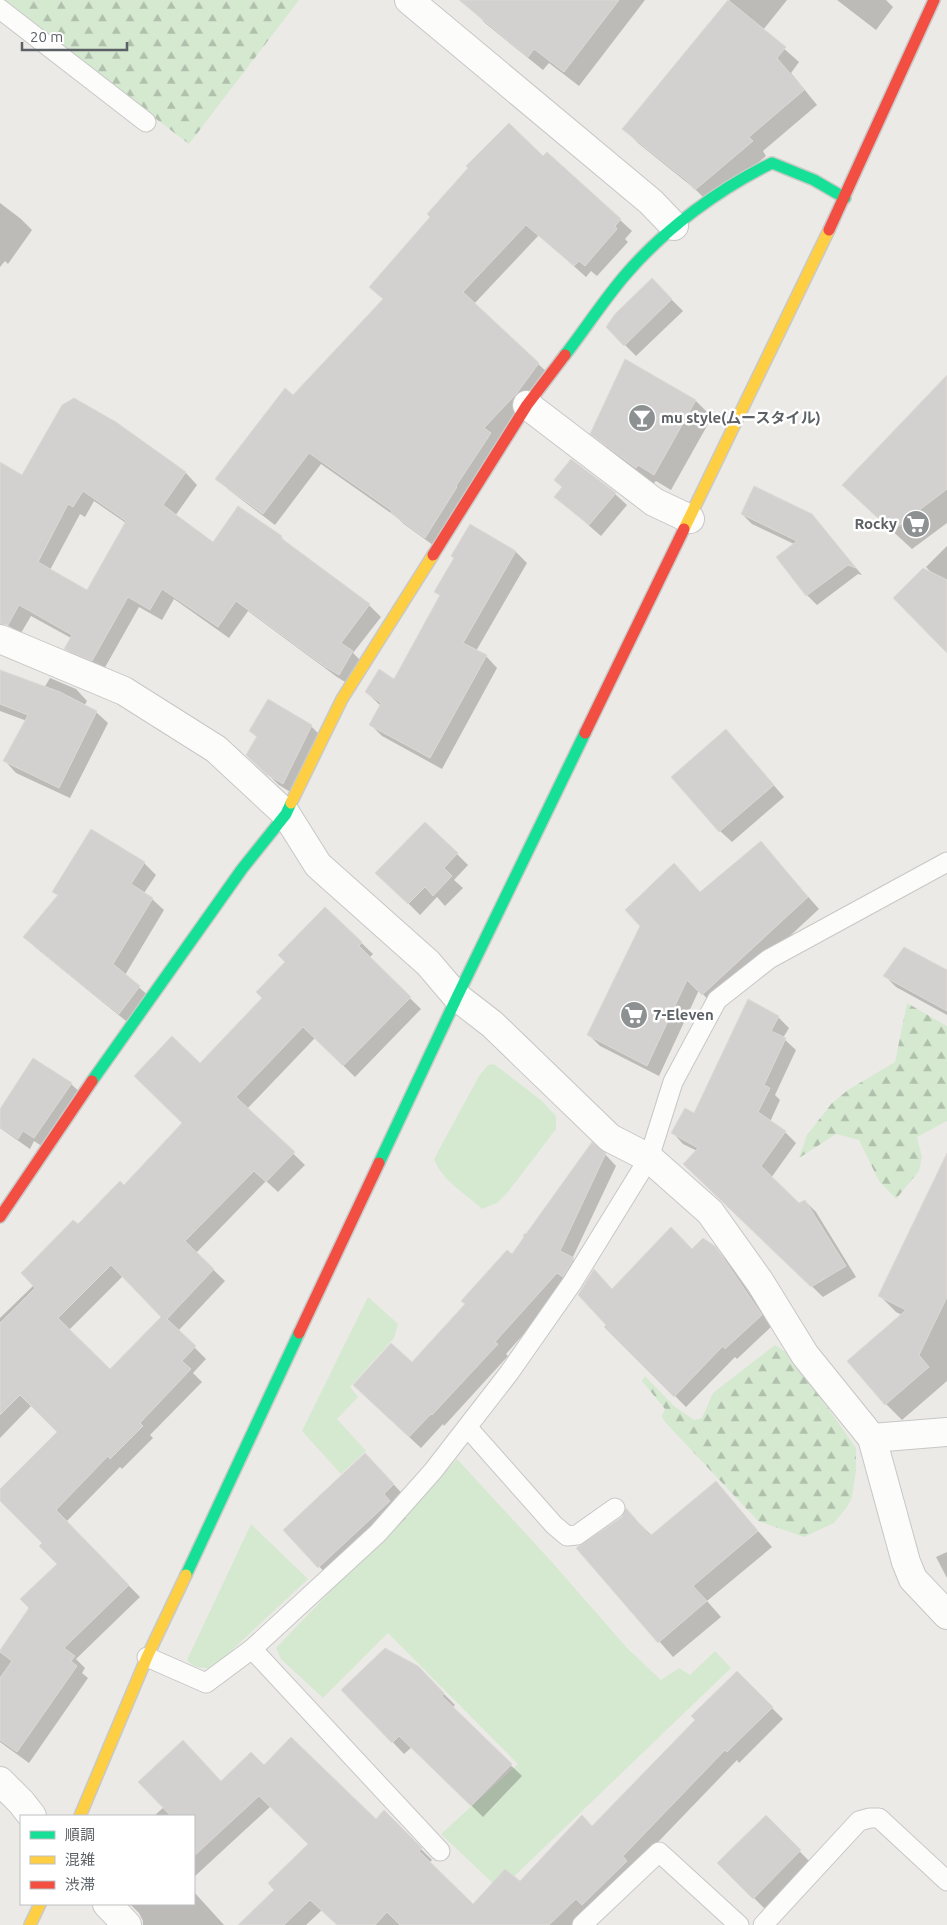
<svg xmlns="http://www.w3.org/2000/svg" width="947" height="1925" viewBox="0 0 947 1925" font-family="Ubuntu,'Noto Sans JP',sans-serif">
  <defs>
    <pattern id="forest-firs" width="22" height="20" patternUnits="userSpaceOnUse" patternTransform="scale(1.25)"><rect width="22" height="20" fill="#d5e9d0"/><path d="M5 1l3.5 6h-7zM16 11l3.5 6h-7z" fill="#b0c0ac"/></pattern>
  </defs>
  <rect width="100%" height="100%" fill="#eceae6"/>
  <g fill="#d5e9d0">
    <path d="M494 1064 542 1101 556 1116V1129L508 1192 497 1203 482 1209C465 1193 442 1181 434 1159L479 1076 488 1065Z"/>
    <polygon points="368,1297 398,1324 394,1338 350,1387 358,1397 337,1419 366,1451 341,1474 302,1431"/>
    <polygon points="457,1459 551,1561 627,1648 661,1680 679,1668 690,1675 715,1651 731,1668 500,1890 441,1834 518,1764 388,1633 323,1698 281,1659 276,1648"/>
    <path d="M251 1524 308 1579 213 1668C202 1668 195 1669 187 1660Z"/>
  </g>
  <g fill="url(#forest-firs)">
    <polygon points="0,0 299,0 189,144"/>
    <polygon points="907,1003 947,1026 947,1121 917,1137 922,1157 919,1171 896,1199 879,1181 859,1140 836,1134 799,1158 807,1135 832,1103 848,1090 895,1062"/>
    <polygon points="775,1345 786,1352 807,1378 856,1448 856,1471 852,1497 847,1507 834,1523 804,1537 758,1521 664,1421 662,1416 665,1409 642,1381 645,1376 674,1406 694,1420 702,1418 713,1393"/>
  </g>
  <g fill="#0003" fill-rule="evenodd">
    <polygon points="478,0 645,0 579,86 549,63 543,70 485,23 471,8"/>
    <polygon points="730,0 787,0 763,30 799,62 791,73 817,105 763,151 766,156 710,204 695,189 638,143 624,129"/>
    <polygon points="837,0 886,0 893,7 876,30"/>
    <polygon points="547,153 632,231 625,239 628,242 597,276 591,271 586,277 539,235 474,304 550,375 437,548 404,524 395,516 321,464 275,525 229,490 217,479 293,396"/>
    <polygon points="0,203 21,219 32,230 8,264 5,261 0,267"/>
    <polygon points="652,280 683,311 636,356 607,327"/>
    <polygon points="947,377 947,523 912,549 863,504"/>
    <polygon points="696,401 712,417 671,490 656,481 653,484 609,450 592,433"/>
    <path d="M115 423 186 473 197 485 175 516 214 544 281 537 289 546 369 605 381 617 353 653 364 664 350 685 337 677 248 611 229 638 174 599 162 620 139 607 103 671 77 660 66 649 71 638 31 616 21 633 0 621V464L23 476ZM94 501 126 523 87 591 50 570 80 514 85 517Z"/>
    <polygon points="563,488 615,494 627,505 601,536 556,497"/>
    <polygon points="742,514 812,516 862,575 858,574 817,605 807,595 778,557 794,544 752,524"/>
    <polygon points="471,526 516,552 527,563 476,651 486,656 497,668 442,769 382,736 371,725 381,706 366,692 395,681 441,596 436,592"/>
    <polygon points="947,546 947,651 933,574 926,567"/>
    <polygon points="0,672 44,688 50,678 76,689 87,701 84,706 96,712 108,723 70,798 16,773 5,761 27,721 0,711"/>
    <polygon points="311,726 323,738 295,795 279,785 259,766 258,738 250,731"/>
    <polygon points="737,743 784,797 732,842 720,831"/>
    <polygon points="91,831 144,863 156,875 144,893 152,899 164,910 125,975 151,998 131,1025 36,948 25,937 58,896 53,891"/>
    <polygon points="761,843 819,909 714,1006 699,990 659,1076 600,1046 589,1035 701,894"/>
    <polygon points="457,854 468,865 454,880 463,888 445,906 437,897 420,915 389,884"/>
    <path d="M325 908 373 954 369 958 421 1009 355 1077 315 1038 247 1109 305 1165 278 1192 266 1181 196 1253 225 1281 178 1331 206 1359 193 1373 202 1382 150 1435 153 1438 122 1469 120 1467 66 1522 140 1597 76 1659 85 1668 82 1673 88 1678 29 1763 0 1742V1652L59 1564 44 1543 0 1500V1491L59 1432 32 1405 0 1438V1318L34 1285 78 1226 124 1187 184 1123 200 1065 263 998ZM123 1276 163 1317 110 1371 69 1330Z"/>
    <polygon points="947,971 947,1015 896,987 885,976"/>
    <polygon points="748,1000 778,1017 789,1028 783,1038 796,1050 775,1095 780,1100 770,1122 785,1132 796,1143 771,1178 799,1205 805,1201 816,1212 856,1277 823,1297 685,1164 697,1151 683,1144 673,1133 695,1115"/>
    <polygon points="71,1084 83,1095 46,1149 34,1141 30,1149 0,1128 0,1112"/>
    <polygon points="605,1154 616,1166 572,1259 585,1270 569,1283 506,1354 508,1356 444,1426 443,1424 421,1448 365,1396 412,1364 512,1256 527,1236"/>
    <polygon points="947,1156 947,1381 902,1420 886,1404 902,1315 896,1312 880,1296"/>
    <polygon points="715,1248 727,1260 772,1326 737,1359 735,1357 686,1407 606,1327 612,1290 692,1251"/>
    <polygon points="382,1472 410,1502 399,1512 406,1518 336,1584 284,1530"/>
    <polygon points="716,1483 772,1547 707,1601 721,1617 673,1657 578,1549 622,1518 626,1510 652,1536"/>
    <polygon points="947,1552 947,1578 936,1557"/>
    <polygon points="417,1667 455,1705 452,1708 522,1776 483,1817 412,1747 404,1754 343,1690"/>
    <polygon points="737,1673 783,1719 739,1763 737,1760 633,1868 584,1925 338,1925 322,1910 306,1925 240,1925 276,1890 310,1844 271,1806 194,1877 194,1816 154,1816 164,1807 264,1766 376,1821 384,1812 432,1860 429,1863 473,1905 520,1883 592,1827 697,1720"/>
    <polygon points="766,1817 811,1863 765,1909 719,1863"/>
    <polygon points="194,1892 224,1925 143,1925 143,1921 139,1913 130,1904 194,1904"/>
  </g>
  <g fill="#d3d1cf" stroke="#dcd9d6" fill-rule="evenodd">
    <polygon points="459,0 619,0 564,72 534,49 528,57"/>
    <polygon points="728,0 786,47 777,58 804,90 749,137 753,141 695,190 686,180 622,129"/>
    <polygon points="509,123 543,156 547,152 621,219 615,226 617,229 585,266 579,261 574,266 526,225 463,292 539,363 517,393 484,428 491,433 456,486 457,487 425,538 391,513 392,511 309,453 263,514 215,479 285,388 293,395 383,299 369,287 430,217 427,214 468,168 466,166"/>
    <polygon points="652,278 672,299 624,346 606,327 615,314"/>
    <polygon points="625,359 696,400 654,475 638,465 636,468 590,434"/>
    <polygon points="947,375 947,489 892,531 842,485"/>
    <path d="M74 398 116 422 186 472 163 505 213 542 238 506 282 536 281 538 370 604 341 643 353 651 339 675 324 666 236 601 218 627 162 589 150 610 128 597 92 661 64 649 72 635 19 605 8 625 0 624V462L22 475 62 405ZM83 491 126 521 87 590 38 562 68 504 73 507Z"/>
    <polygon points="571,459 616,493 589,525 554,497 562,487 554,480"/>
    <polygon points="754,486 812,514 856,568 848,565 806,596 776,557 797,541 741,514"/>
    <polygon points="470,524 516,551 463,643 487,655 430,758 369,725 381,703 365,692 379,669 394,679 440,595 434,592 454,558 451,556"/>
    <polygon points="923,568 947,580 947,653 893,598"/>
    <polygon points="0,670 60,692 97,711 59,788 3,761 28,715 0,704"/>
    <polygon points="268,699 312,725 283,784 266,774 246,755 257,736 249,731"/>
    <polygon points="726,729 774,785 719,832 671,777"/>
    <polygon points="425,822 458,853 444,868 452,876 433,896 425,887 408,904 375,873"/>
    <polygon points="91,829 145,862 131,884 153,898 113,964 140,986 119,1014 23,937 58,895 52,892"/>
    <polygon points="761,841 808,897 702,995 687,980 647,1066 587,1035 640,926 625,910 674,863 700,892"/>
    <path d="M325 907 362 942 359 946 411 997 343 1066 303 1027 236 1097 295 1152 266 1182 254 1171 185 1241 214 1269 167 1319 196 1346 182 1361 191 1369 140 1423 143 1426 110 1459 108 1456 56 1510 129 1585 64 1648 75 1656 71 1661 77 1666 17 1752 0 1740V1678L12 1661 0 1652V1650L29 1608 20 1599 57 1564 39 1546 42 1543 0 1501V1489L57 1432 20 1395 0 1415V1323L35 1288 21 1273 73 1220 78 1224 120 1181 124 1185 182 1123 134 1076 172 1036 200 1063 262 998 256 992 285 962 278 955ZM111 1265 161 1317 110 1369 58 1318Z"/>
    <polygon points="904,947 947,970 947,1011 883,976"/>
    <polygon points="748,999 779,1016 771,1031 786,1038 764,1085 770,1088 758,1112 786,1131 761,1166 799,1203 805,1200 846,1266 811,1287 683,1164 698,1148 671,1133 685,1108 694,1113"/>
    <polygon points="33,1058 72,1083 34,1138 23,1131 18,1139 0,1127 0,1109"/>
    <polygon points="592,1142 606,1153 560,1251 574,1258 563,1277 557,1273 495,1342 498,1344 432,1415 431,1414 409,1437 353,1385 391,1343 412,1362 465,1304 461,1301 507,1250 512,1254 524,1237 523,1236 525,1233 526,1234"/>
    <polygon points="947,1153 947,1297 919,1355 929,1367 885,1405 847,1361 906,1310 878,1296"/>
    <polygon points="671,1227 692,1249 703,1238 716,1247 762,1315 725,1349 723,1346 674,1397 604,1327 606,1325 578,1295 594,1269 612,1289"/>
    <polygon points="365,1453 394,1484 384,1494 390,1501 318,1568 283,1530"/>
    <polygon points="716,1481 758,1531 693,1586 707,1601 658,1643 576,1548 622,1517 626,1508 650,1536"/>
    <polygon points="385,1648 418,1666 444,1693 442,1696 512,1764 471,1806 399,1736 392,1743 341,1690"/>
    <polygon points="737,1671 773,1707 727,1752 725,1750 623,1856 627,1861 582,1905 576,1899 549,1925 400,1925 387,1912 375,1925 337,1925 310,1900 284,1925 238,1925 274,1890 268,1883 308,1844 259,1796 194,1856 194,1816 171,1816 138,1782 183,1740 221,1781 251,1752 264,1765 291,1737 376,1819 384,1810 422,1848 419,1851 473,1904 505,1869 520,1881 582,1815 592,1826 695,1720 691,1716"/>
    <polygon points="766,1815 801,1850 753,1899 717,1863"/>
  </g>
  <g fill="none" stroke-linecap="round" stroke-linejoin="round">
    <g stroke="#c8c7c7" stroke-width="21">
      <g id="lane">
        <polyline points="0,9 146,122"/>
        <polyline points="468,1428 554,1525 567,1536 577,1535 615,1508"/>
        <polyline points="252,1649 440,1851"/>
        <polyline points="147,1657 206,1683 252,1649 378,1533 433,1471 509,1373 572,1283 649,1158 673,1082 717,1000 769,959 947,862"/>
        <polyline points="582,1925 659,1852 739,1925"/>
        <polyline points="763,1925 859,1821 870,1818 879,1818 947,1881"/>
      </g>
    </g>
    <g stroke="#c8c7c7" stroke-width="30">
      <g id="street">
        <polyline points="409,0 651,202 674,226"/>
        <polyline points="527,405 654,502 690,519"/>
        <polyline points="0,639 124,691 216,749 286,814 318,865 428,963 457,997 492,1024 610,1138 649,1158 710,1212 760,1282 805,1355 872,1438 906,1562 913,1579 947,1615"/>
        <polyline points="872,1438 947,1432"/>
        <polyline points="0,1781 21,1802 32,1816"/>
        <polyline points="107,1904 127,1925"/>
      </g>
    </g>
    <g stroke="#c8c9c9" stroke-width="14">
      <g id="fast">
        <path d="M565 355C586 328 605 298 627 273 666 228 719 189 772 163L814 180 845 198"/>
        <polyline points="92,1081 242,869 286,814 291,803"/>
        <polyline points="379,1163 457,997 585,733"/>
        <polyline points="186,1575 299,1333"/>
      </g>
    </g>
    <g stroke="#c8c9c9" stroke-width="14">
      <g id="slow">
        <polyline points="684,529 829,230"/>
        <polyline points="291,803 342,699 433,555"/>
        <polyline points="80,1816 147,1657 186,1575"/>
        <polyline points="30,1925 40,1904"/>
      </g>
    </g>
    <g stroke="#c8c9c9" stroke-width="14">
      <g id="jam">
        <polyline points="829,230 934,0"/>
        <polyline points="433,555 527,405 565,355"/>
        <polyline points="585,733 684,529"/>
        <polyline points="0,1217 92,1081"/>
        <polyline points="299,1333 379,1163"/>
      </g>
    </g>
    <use href="#lane" stroke="#fcfcfb" stroke-width="19"/>
    <use href="#street" stroke="#fcfcfb" stroke-width="28"/>
    <use href="#fast" stroke="#16e098" stroke-width="11"/>
    <use href="#slow" stroke="#ffcf43" stroke-width="11"/>
    <use href="#jam" stroke="#f24e42" stroke-width="11"/>
  </g>
  <defs>
    <g id="bar-disc" transform="scale(1.4375)"><circle r="9.5" fill="#8e9192" stroke="#fff"/><path d="M-6-5H6L.8 .8V4.5H3.5V6h-7V4.5H-.8V.8Z" fill="#fff"/></g>
    <g id="supermarket-disc" transform="scale(1.4375)"><circle r="9.5" fill="#8e9192" stroke="#fff"/><path d="M-6-5.5h2.5l.6 2H6L4.5 2H-2.5L-4.4-4H-6ZM-1.5 3.2a1.3 1.3 0 1 0 .1 0ZM3 3.2a1.3 1.3 0 1 0 .1 0Z" fill="#fff"/></g>
  </defs>
  <g fill-rule="evenodd">
    <use href="#bar-disc" x="642" y="418"/>
    <use href="#supermarket-disc" x="916" y="524"/>
    <use href="#supermarket-disc" x="634" y="1015"/>
  </g>
  <g text-anchor="middle" stroke-width="5" stroke-linejoin="round" paint-order="stroke">
    <g font-size="15" font-weight="bold" fill="#5b6165" stroke="#fff" text-anchor="start">
      <text x="661" y="423">mu style(厶ースタイル)</text>
      <text x="897" y="529" text-anchor="end">Rocky</text>
      <text x="653" y="1020">7-Eleven</text>
    </g>
  </g>
  <rect x="20" y="1815" width="175" height="90" fill="#ffffff" stroke="#bdc0c1"/>
  <rect x="30" y="1831" width="25" height="8" fill="#16e098" stroke="#bdc0c1"/>
  <text x="65" y="1840" font-size="15" fill="#5b6165">順調</text>
  <rect x="30" y="1856" width="25" height="8" fill="#ffcf43" stroke="#bdc0c1"/>
  <text x="65" y="1865" font-size="15" fill="#5b6165">混雑</text>
  <rect x="30" y="1881" width="25" height="8" fill="#f24e42" stroke="#bdc0c1"/>
  <text x="65" y="1890" font-size="15" fill="#5b6165">渋滞</text>
  <path d="M22 42v8h105v-8" fill="none" stroke="#5b6165" stroke-width="2.5"/>
  <text x="30" y="42" font-size="15" fill="#5b6165" stroke="#ffffff" stroke-width="4" paint-order="stroke">20 m</text>
</svg>
